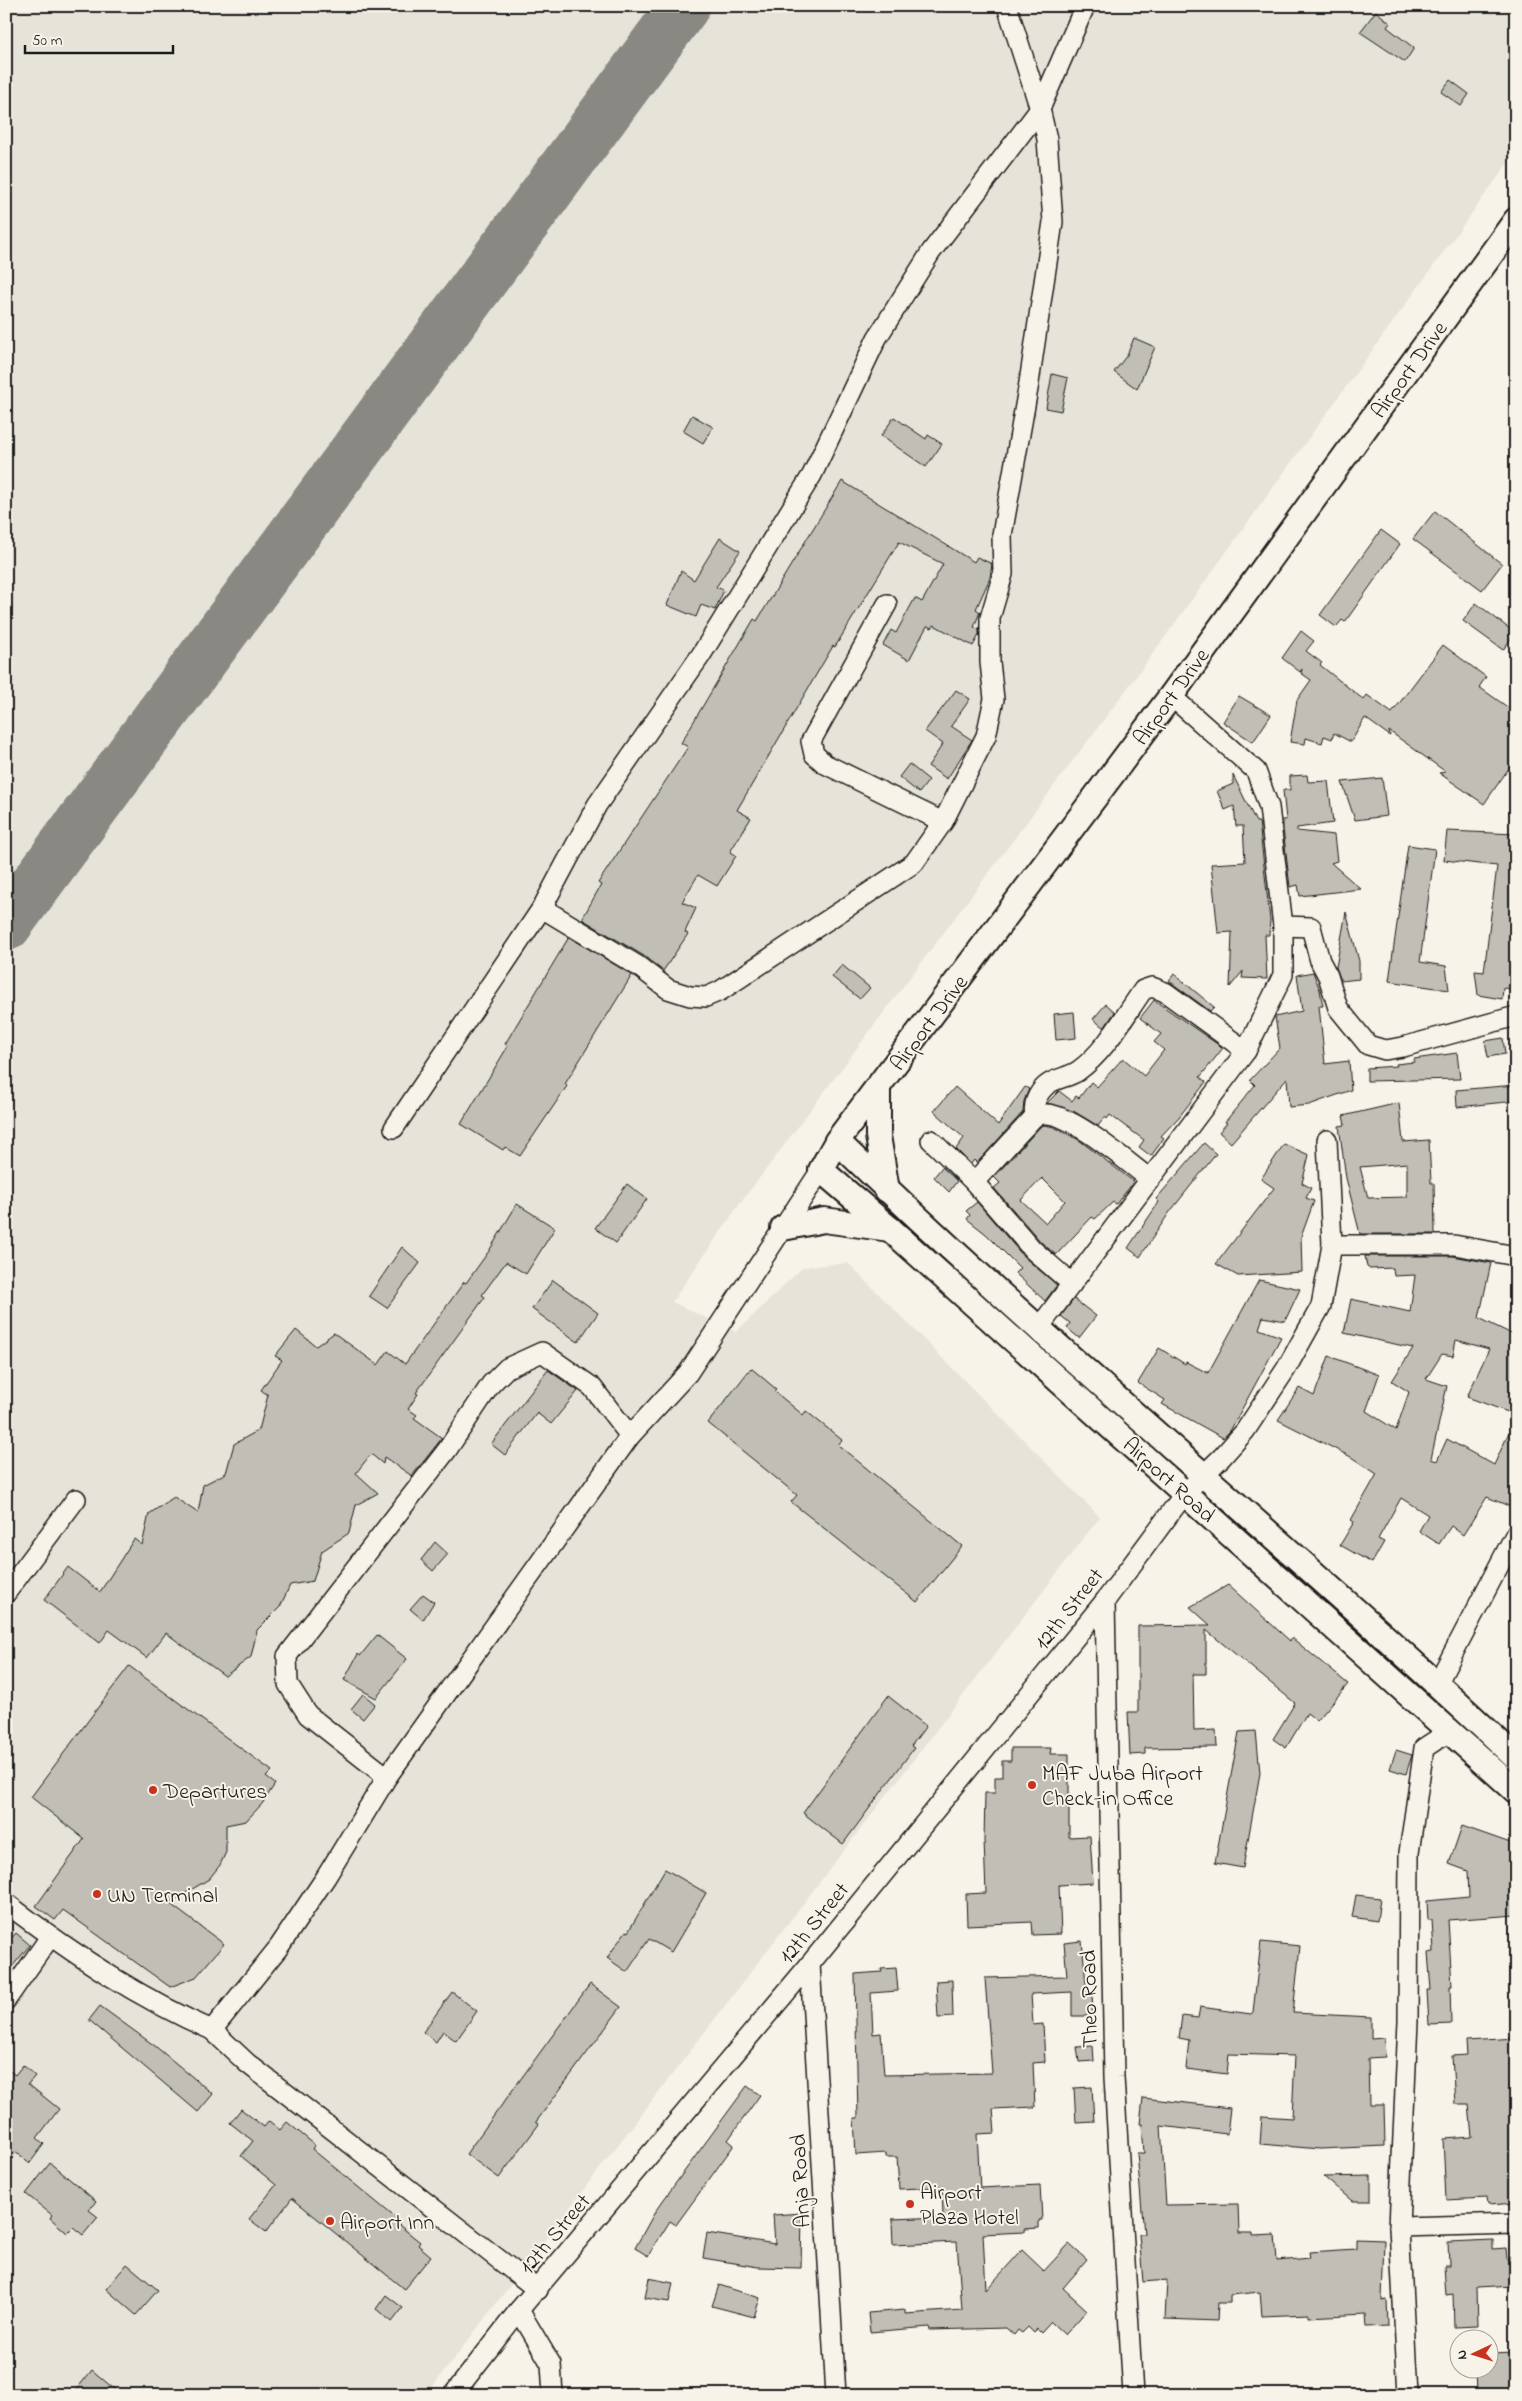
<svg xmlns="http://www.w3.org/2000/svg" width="1522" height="2401" viewBox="0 0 1522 2401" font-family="'Indie Flower',sans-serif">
  <rect width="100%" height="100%" fill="#f7f3e8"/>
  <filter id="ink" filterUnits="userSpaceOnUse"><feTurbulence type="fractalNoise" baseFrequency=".02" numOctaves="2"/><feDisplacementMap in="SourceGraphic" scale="10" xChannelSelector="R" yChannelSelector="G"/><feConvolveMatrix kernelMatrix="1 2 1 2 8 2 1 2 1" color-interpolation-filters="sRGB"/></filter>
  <g filter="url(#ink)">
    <polygon fill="#e6e3d9" points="6,6 1516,6 1516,152 1141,670 736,1209 672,1302 736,1332 803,1267 848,1263 1100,1517 426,2395 6,2395"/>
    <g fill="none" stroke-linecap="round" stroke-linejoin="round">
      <polyline stroke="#8a8882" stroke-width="52" points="6,925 684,6"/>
    </g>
    <g fill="#c0beb5" stroke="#1c1c1c" fill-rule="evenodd">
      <polygon points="1376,11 1390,23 1387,27 1414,48 1405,62 1360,32"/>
      <polygon points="1450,80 1469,94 1461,106 1441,92"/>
      <polygon points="1134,338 1155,347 1137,389 1114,372 1127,355"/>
      <polygon points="1052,374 1068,378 1061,411 1046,408"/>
      <polygon points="692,415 713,427 703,443 683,431"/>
      <polygon points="894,417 926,439 928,435 942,444 926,467 881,436"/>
      <polygon points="842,481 974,562 977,557 992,564 990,578 976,609 980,612 974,627 979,630 979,635 973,646 934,625 932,628 927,626 909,660 883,645 891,630 896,633 915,598 922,602 943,564 899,542 835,647 833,646 737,810 751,818 730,852 736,856 717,886 698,875 682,902 696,908 685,932 688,934 663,971 644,956 582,919 601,885 598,883 688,747 681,743 754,619 757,621"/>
      <polygon points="1435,511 1502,564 1482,590 1413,539"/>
      <polygon points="1381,530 1400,544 1345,622 1342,620 1336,627 1320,615"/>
      <polygon points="720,538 740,551 716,587 724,590 715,610 701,605 696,617 667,605 681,571 694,580"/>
      <polygon points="1476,603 1515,633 1503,650 1463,621"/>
      <polygon points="1301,631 1314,641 1306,651 1322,663 1320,665 1364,700 1367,695 1392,713 1443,645 1486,677 1479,687 1516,713 1516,758 1484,804 1439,773 1446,772 1389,731 1390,736 1365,718 1351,742 1334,733 1332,739 1324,736 1322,743 1306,738 1305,744 1290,742 1297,700 1311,680 1301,673 1302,669 1300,672 1282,658"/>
      <polygon points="956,690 970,699 951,726 972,740 947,779 928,766 943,744 925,731"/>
      <polygon points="1239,696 1271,715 1253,742 1223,722"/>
      <polygon points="909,764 929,780 919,793 899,777"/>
      <polygon points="1233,775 1256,822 1259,822 1270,920 1269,935 1265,935 1267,979 1242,978 1243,971 1230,987 1232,932 1218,933 1211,864 1245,862 1243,826 1236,826 1234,806 1225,810 1217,791 1233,784"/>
      <polygon points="1307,775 1308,782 1328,781 1333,823 1297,828 1297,831 1334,835 1337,861 1331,863 1361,889 1300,896 1298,885 1290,887 1282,820 1286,820 1283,790 1290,790 1290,776"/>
      <polygon points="1382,778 1387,816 1355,820 1342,782"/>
      <polygon points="1447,831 1516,834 1516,989 1503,988 1502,999 1478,995 1475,971 1484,972 1497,866 1444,860"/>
      <polygon points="1408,845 1435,849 1420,962 1446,966 1449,990 1389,981"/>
      <polygon points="1346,912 1359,961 1359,979 1341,981 1336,967"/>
      <polygon points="569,937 632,975 565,1084 567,1086 520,1156 505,1147 503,1150 461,1124 508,1046 505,1044"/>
      <polygon points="842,965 870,988 860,999 832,977"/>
      <polygon points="1313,972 1320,990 1323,1006 1319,1006 1325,1064 1349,1061 1351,1090 1309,1105 1289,1107 1287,1078 1231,1143 1219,1132 1227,1123 1225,1122 1255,1085 1250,1080 1280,1048 1275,1017 1302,1011 1297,975"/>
      <polygon points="1174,974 1214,1007 1210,1011 1169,981"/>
      <polygon points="1154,1000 1223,1048 1200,1077 1206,1082 1179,1117 1161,1136 1164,1138 1151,1156 1139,1147 1144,1140 1110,1115 1107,1119 1105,1117 1098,1126 1075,1112 1047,1103 1059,1091 1072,1101 1076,1096 1079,1098 1091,1082 1097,1087 1123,1058 1144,1076 1164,1050 1154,1042 1161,1034 1140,1018"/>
      <polygon points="1106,1004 1115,1012 1104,1028 1093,1019"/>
      <polygon points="1074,1012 1076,1038 1056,1040 1054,1014"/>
      <polygon points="1503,1038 1505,1054 1488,1057 1485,1041"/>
      <polygon points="1457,1053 1460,1079 1367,1081 1367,1068 1397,1066 1396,1064 1414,1062 1414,1059"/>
      <polygon points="1516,1085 1516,1101 1457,1107 1456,1090"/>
      <polygon points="955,1087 998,1125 1025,1087 1029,1089 1024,1101 1023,1112 977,1163 974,1160 971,1164 956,1149 964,1138 934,1111"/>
      <path d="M1399 1103 1403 1142 1429 1140 1431 1183H1434L1435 1234H1360L1346 1178 1339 1126 1345 1125 1343 1116ZM1407 1163V1197L1368 1198 1360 1167Z"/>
      <path d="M1045 1125 1054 1127 1079 1140 1134 1182 1116 1204 1113 1202 1095 1219 1092 1217 1056 1255 1041 1242 994 1188 1000 1183 994 1177 1041 1126ZM1042 1178 1065 1201 1046 1223 1021 1200Z"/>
      <polygon points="1204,1143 1216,1154 1169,1213 1140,1257 1128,1248 1159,1202 1156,1199"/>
      <polygon points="1284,1144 1309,1155 1302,1183 1311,1188 1306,1198 1314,1201 1301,1237 1302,1272 1238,1276 1216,1264 1274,1188 1261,1179"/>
      <polygon points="942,1167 957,1181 949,1192 934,1177"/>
      <polygon points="627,1184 647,1199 616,1243 595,1228"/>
      <polygon points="977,1202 1024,1257 1057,1285 1045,1301 1015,1273 1020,1268 986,1234 967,1219 970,1215 966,1211"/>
      <polygon points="517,1204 555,1228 526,1274 506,1262 482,1295 485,1297 416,1393 418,1394 408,1409 417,1415 414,1418 442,1438 412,1476 384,1457 383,1464 371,1454 356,1473 378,1493 356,1505 349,1533 322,1551 313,1581 290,1585 280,1607 257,1630 251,1657 225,1676 166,1633 147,1658 109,1630 100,1643 44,1600 68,1567 100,1592 134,1539 142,1545 149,1514 174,1497 198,1513 203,1485 226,1473 234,1444 259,1430 268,1395 261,1390 282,1360 275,1356 296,1330 316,1346 334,1333 378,1365 388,1351 405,1364 464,1282 466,1283 489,1251"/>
      <polygon points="402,1247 420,1263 387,1308 369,1296"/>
      <polygon points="1365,1256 1453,1256 1491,1263 1479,1318 1516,1336 1516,1415 1467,1397 1489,1349 1456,1340 1453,1356 1442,1354 1426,1379 1447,1386 1431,1459 1437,1461 1447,1439 1494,1465 1516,1417 1516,1509 1487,1497 1463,1535 1451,1526 1439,1544 1419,1531 1428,1515 1401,1498 1378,1539 1384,1542 1372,1563 1340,1545 1354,1522 1351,1520 1377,1474 1351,1457 1278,1420 1299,1388 1314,1396 1329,1356 1379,1375 1366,1411 1396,1430 1409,1392 1392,1381 1413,1348 1344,1333 1351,1299 1410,1312 1415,1275 1394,1276 1393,1268 1370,1269 1367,1267"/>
      <polygon points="553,1280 598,1313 578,1342 532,1309"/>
      <polygon points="1259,1280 1300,1289 1285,1321 1263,1317 1259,1329 1281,1337 1230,1431 1223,1438 1162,1404 1165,1400 1138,1383 1159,1348 1185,1364 1186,1362 1208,1373"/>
      <polygon points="1074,1299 1096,1316 1079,1338 1067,1328 1070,1323 1061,1316"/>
      <polygon points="751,1368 776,1389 774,1391 803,1415 806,1411 842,1440 838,1445 962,1546 917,1602 791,1502 797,1495 708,1423"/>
      <polygon points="548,1370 578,1391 551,1424 537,1413 505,1455 491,1444"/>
      <polygon points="435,1542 448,1554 433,1571 421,1560"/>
      <polygon points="1228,1585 1290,1641 1292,1638 1348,1684 1317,1721 1307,1713 1286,1748 1273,1739 1295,1703 1206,1630 1206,1674 1193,1674 1194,1731 1216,1730 1217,1747 1145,1748 1145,1754 1130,1755 1128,1712 1138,1712 1138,1626 1210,1625 1190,1607"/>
      <polygon points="423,1594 434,1602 423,1620 410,1609"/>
      <polygon points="377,1635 407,1659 376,1698 344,1680 358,1654 360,1656"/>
      <polygon points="129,1666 272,1771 266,1777 275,1784 262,1804 246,1821 226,1825 226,1852 220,1865 209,1879 169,1903 224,1944 196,1977 170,1987 63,1910 55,1920 36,1906 84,1839 31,1797"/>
      <polygon points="363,1694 375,1704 363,1719 351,1709"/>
      <polygon points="888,1696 926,1726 911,1746 914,1748 843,1844 803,1813"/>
      <polygon points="1256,1731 1260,1773 1243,1868 1215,1863 1239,1732"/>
      <polygon points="1011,1748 1051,1748 1050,1754 1069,1754 1069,1837 1090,1836 1093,1883 1059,1885 1061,1934 1033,1935 1032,1922 967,1925 966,1894 986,1893 984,1841 985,1793 995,1793 995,1777 1002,1777 1002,1761 1011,1761"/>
      <polygon points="1396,1750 1412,1755 1406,1774 1390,1769"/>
      <polygon points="1462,1826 1516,1845 1516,1915 1448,1920 1452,1986 1450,1986 1451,2024 1429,2025 1427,1990 1431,1990 1428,1953 1434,1952 1432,1920 1428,1920 1427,1901 1469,1897 1468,1871 1449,1864"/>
      <polygon points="665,1869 706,1893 671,1952 649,1939 627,1972 607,1958 626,1931 628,1932"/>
      <polygon points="1356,1895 1380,1898 1377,1921 1352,1917"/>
      <polygon points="16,1933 30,1945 6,1974 6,1944"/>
      <polygon points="1082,1941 1087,1994 1092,1994 1093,2016 1072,2016 1072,1992 1031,1994 1033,2025 1043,2024 1045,2062 1033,2063 1035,2107 993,2109 995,2133 977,2134 980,2188 1040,2185 1042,2220 1039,2220 1039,2228 1024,2229 1024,2232 983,2234 986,2290 1022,2250 1042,2269 1043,2272 1069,2244 1087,2260 1063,2288 1087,2310 1065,2335 1051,2322 1041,2333 1037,2329 1034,2333 1028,2327 1022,2333 1018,2330 1014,2335 1006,2328 930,2330 929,2327 870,2332 868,2313 905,2310 905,2314 962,2310 957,2242 893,2245 892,2219 943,2217 942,2187 899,2189 897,2157 886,2157 886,2153 856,2155 854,2118 858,2118 855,1974 882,1972 881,1969 896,1968 898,1991 871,1993 873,2034 881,2033 884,2075 992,2073 985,1978 1067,1976 1064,1943"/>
      <polygon points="1261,1942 1300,1946 1293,2013 1371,2017 1371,2039 1384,2038 1385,2057 1368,2058 1369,2105 1384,2105 1385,2146 1320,2149 1260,2144 1262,2116 1292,2118 1295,2056 1229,2054 1227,2074 1186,2069 1189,2040 1179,2038 1182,2016 1198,2018 1200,2007 1251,2014 1253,2012"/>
      <polygon points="952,1980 953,2017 938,2018 936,1981"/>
      <polygon points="590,1984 621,2007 536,2122 539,2124 499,2178 466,2154"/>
      <polygon points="452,1992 477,2011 456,2041 443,2031 436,2042 423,2032"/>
      <polygon points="100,2006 155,2046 213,2094 198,2112 89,2020"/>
      <polygon points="1516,2038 1516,2203 1488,2205 1487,2198 1446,2200 1443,2139 1472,2137 1469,2104 1455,2104 1452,2056 1467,2055 1466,2041"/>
      <polygon points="1093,2046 1094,2061 1079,2062 1077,2047"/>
      <polygon points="23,2065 35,2076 28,2084 59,2109 37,2138 44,2144 30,2163 15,2151 6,2164 6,2068 15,2075"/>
      <polygon points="747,2086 760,2095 728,2140 734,2145 676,2225 670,2221 648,2256 635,2248 656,2210"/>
      <polygon points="1092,2087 1094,2122 1076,2123 1074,2088"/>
      <polygon points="1143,2098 1230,2108 1227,2134 1161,2126 1166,2205 1238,2204 1239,2233 1253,2233 1253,2236 1275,2235 1277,2261 1310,2258 1309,2252 1356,2249 1356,2239 1384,2240 1382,2300 1387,2299 1388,2326 1367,2327 1366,2314 1309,2317 1309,2314 1262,2316 1260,2292 1230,2295 1230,2303 1218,2303 1217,2321 1165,2319 1167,2280 1143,2282 1139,2234 1144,2234 1137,2153 1144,2153 1142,2124 1140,2124"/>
      <polygon points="241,2109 264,2127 269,2121 280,2130 287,2122 315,2145 312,2149 397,2219 394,2221 420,2242 418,2245 431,2256 404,2289 292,2198 266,2232 249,2219 276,2185 241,2156 253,2141 230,2123"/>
      <polygon points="50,2163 96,2201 89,2210 98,2217 83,2235 73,2227 67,2233 50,2218 52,2215 26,2194"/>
      <polygon points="1371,2176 1371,2201 1352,2201 1324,2177"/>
      <polygon points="802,2213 801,2268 758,2267 703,2258 707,2233 775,2244 773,2215"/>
      <polygon points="1493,2240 1493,2249 1506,2248 1507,2259 1511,2259 1513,2286 1477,2288 1478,2326 1454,2327 1453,2293 1446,2294 1444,2266 1449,2266 1448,2242"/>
      <polygon points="127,2264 158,2290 136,2315 106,2289"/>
      <polygon points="649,2278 673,2283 669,2302 645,2298"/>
      <polygon points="719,2285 760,2298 754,2317 712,2306"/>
      <polygon points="386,2295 403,2308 392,2322 376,2309"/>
      <polygon points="1516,2352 1516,2395 1476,2395 1475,2368 1490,2368 1490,2353"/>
      <polygon points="92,2370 121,2395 72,2395"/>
    </g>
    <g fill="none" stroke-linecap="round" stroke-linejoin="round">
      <g stroke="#1c1c1c" stroke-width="22">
        <g id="minor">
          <polyline points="887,604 811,741 814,754 825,764 943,822"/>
          <polyline points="542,908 638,966 668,989 690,996 706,997 720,991 914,863 943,822 986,736 994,699 990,662 990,618 1003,574 1002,535 1029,383 1053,222 1047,139 1040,109 1007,6"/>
          <polyline points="1283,926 1311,927 1320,961 1328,976 1338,1008 1368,1045 1385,1050 1403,1047 1516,1016"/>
          <path d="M1035 1116C1038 1115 1042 1114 1046 1114 1072 1114 1128 1163 1150 1179"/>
          <polyline points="394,1128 542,908 597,805 701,655 812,475 877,338 931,252 1040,109 1085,6"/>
          <polyline points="931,1140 974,1182 1033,1250 1072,1284"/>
          <path d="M974 1182 1035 1116C1033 1106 1035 1099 1041 1091 1050 1078 1066 1079 1078 1071 1105 1052 1124 1017 1143 990L1152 987 1165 992 1246 1051"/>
          <polyline points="1332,1245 1454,1245 1516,1256"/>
          <polyline points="1038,1329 1246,1051 1283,975 1283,926 1269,807 1256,771 1171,696"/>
          <polyline points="6,1593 76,1499"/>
          <polyline points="1105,1601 1114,2077 1133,2395"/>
          <polyline points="1437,1684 1516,1533"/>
          <polyline points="387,1777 308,1715 288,1684 287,1656 447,1450 491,1384 507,1368 542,1352 592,1387 630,1436"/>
          <path d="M6 1903C70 1952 138 1998 212 2030"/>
          <polyline points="810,1964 836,2395"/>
          <polyline points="6,2000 50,1937"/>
          <polyline points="1399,2227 1516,2224"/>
          <polyline points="538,2290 247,2063 212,2030 279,1947 326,1877 387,1777 630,1436 688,1373 821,1170"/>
          <polyline points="519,2310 551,2364 553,2395"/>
          <polyline points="453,2395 519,2310 810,1964 1105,1601 1185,1493 1222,1457 1245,1431 1286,1369 1321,1306 1332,1245 1327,1140"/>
          <polyline points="1408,2395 1399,2227 1408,2021 1409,1853 1424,1748 1450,1731"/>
        </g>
      </g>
      <g stroke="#1c1c1c" stroke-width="28">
        <g id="major">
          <polyline points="1516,220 1171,696 837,1141 821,1170 890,1229 1516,1791"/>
          <polyline points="878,1088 878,1136 887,1190"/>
          <path d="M837 1141C1057 1354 1294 1548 1516 1758"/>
          <polyline points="783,1228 824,1220 890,1229"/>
        </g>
      </g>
      <use href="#minor" stroke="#f7f3e8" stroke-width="19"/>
      <use href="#major" stroke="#f7f3e8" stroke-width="24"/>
    </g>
  </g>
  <g fill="#c8321e" stroke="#f7f3e8" stroke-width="2">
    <circle cx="1032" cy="1785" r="5"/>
    <circle cx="153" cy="1790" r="5"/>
    <circle cx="97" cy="1894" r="5"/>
    <circle cx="910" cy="2204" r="5"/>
    <circle cx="330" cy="2221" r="5"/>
  </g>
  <g text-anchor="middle" stroke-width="4" stroke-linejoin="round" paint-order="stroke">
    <g font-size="22" fill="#1c1c1c" stroke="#f7f3e8">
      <text transform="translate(1408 369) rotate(-54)" y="8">Airport Drive</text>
      <text transform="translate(1170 696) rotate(-54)" y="8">Airport Drive</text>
      <text transform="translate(928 1022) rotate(-53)" y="8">Airport Drive</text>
      <text transform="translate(1170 1479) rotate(42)" y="8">Airport Road</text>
      <text transform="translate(1068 1608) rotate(-52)" y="8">12th Street</text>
      <text transform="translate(813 1922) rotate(-51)" y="8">12th Street</text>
      <text transform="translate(1088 1999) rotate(-91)" y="8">Theo Road</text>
      <text transform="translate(799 2181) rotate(-93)" y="8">Anja Road</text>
      <text transform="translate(554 2233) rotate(-50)" y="8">12th Street</text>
    </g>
    <g font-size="22" fill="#1c1c1c" stroke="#f7f3e8" text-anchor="start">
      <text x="1042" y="1780">MAF Juba Airport<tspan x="1042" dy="25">Check-in Office</tspan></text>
      <text x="163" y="1798">Departures</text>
      <text x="107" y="1902">UN Terminal</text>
      <text x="920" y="2199">Airport<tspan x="920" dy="25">Plaza Hotel</tspan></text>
      <text x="340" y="2229">Airport Inn</text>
    </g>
  </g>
  <rect width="1522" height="2401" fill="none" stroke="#f7f3e8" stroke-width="25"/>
  <rect x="12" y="12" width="1497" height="2376" fill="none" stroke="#1c1c1c" stroke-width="2" filter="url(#ink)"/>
  <g transform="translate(1474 2354) rotate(266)"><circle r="24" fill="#f7f3e8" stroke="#9f9d96"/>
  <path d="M0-4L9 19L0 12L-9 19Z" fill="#c8321e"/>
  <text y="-8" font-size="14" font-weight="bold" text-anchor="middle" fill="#1c1c1c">N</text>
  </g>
  <path d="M25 45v8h148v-8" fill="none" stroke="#1c1c1c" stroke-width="2.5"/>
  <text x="32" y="45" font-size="15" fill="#1c1c1c" stroke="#f7f3e8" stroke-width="4" paint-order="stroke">50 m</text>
</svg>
